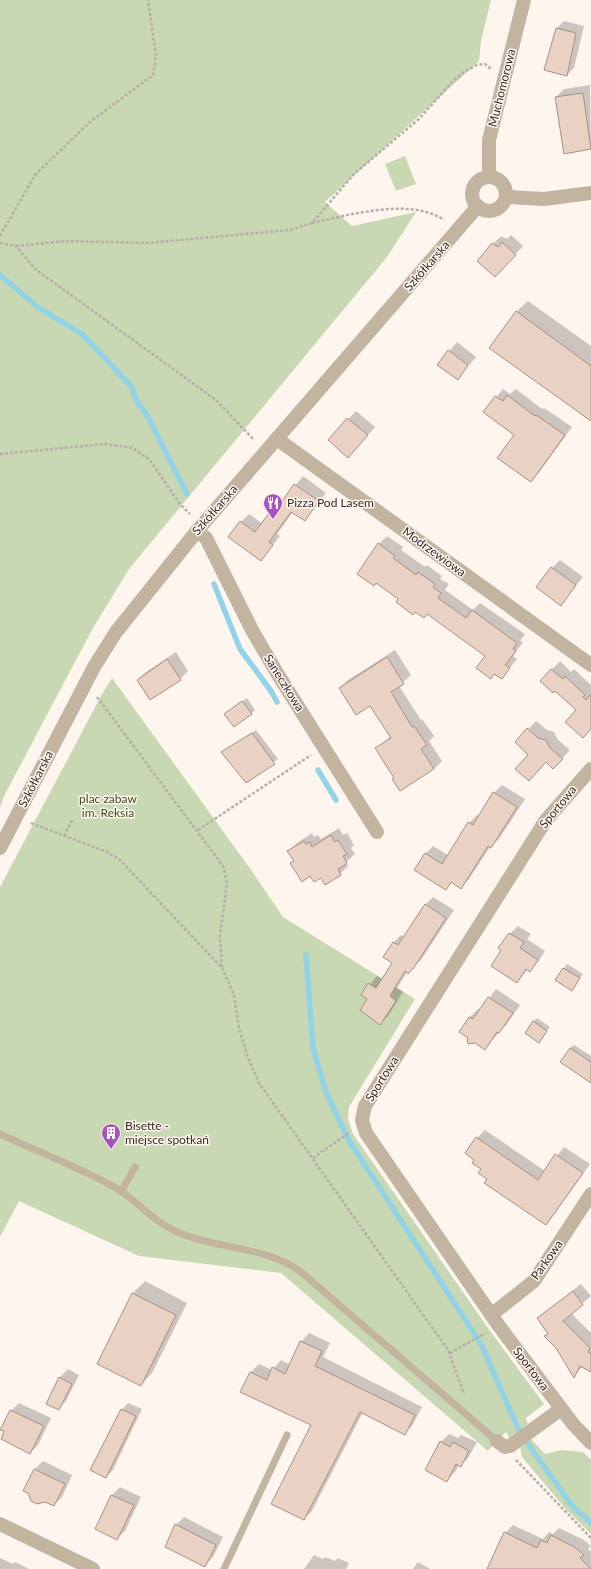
<svg xmlns="http://www.w3.org/2000/svg" width="591" height="1569" viewBox="0 0 591 1569" font-family="Lato,sans-serif">
  <rect width="100%" height="100%" fill="#fff5ef"/>
  <g fill="#c8d8b2">
    <polygon points="0,0 491,0 481,41 479,61 325,202 352,226 416,212 387,257 129,569 93,628 4,796 0,808"/>
    <polygon points="405,156 416,184 396,191 385,164"/>
    <polygon points="112,678 249,867 283,917 415,999 349,1107 348,1119 353,1134 488,1328 544,1404 526,1418 528,1424 509,1438 506,1432 488,1451 281,1273 139,1256 19,1201 0,1237 0,887 101,696"/>
    <polygon points="531,1439 545,1454 561,1450 583,1452 591,1460 591,1534 564,1507 522,1457 520,1447"/>
  </g>
  <g fill="#0003">
    <polygon points="564,21 584,26 574,68 567,75 545,70 557,28"/>
    <polygon points="590,85 591,148 565,153 556,97 564,89"/>
    <polygon points="511,235 523,246 503,268 493,244 501,236 507,239"/>
    <polygon points="528,301 591,346 591,420 516,312"/>
    <polygon points="457,342 476,357 458,378 439,364"/>
    <polygon points="503,389 510,394 516,389 542,409 544,408 572,427 538,474 531,481 515,435 485,411"/>
    <polygon points="356,411 375,427 348,457 329,440"/>
    <polygon points="303,476 326,493 305,520 293,512 277,534 280,536 261,560 241,522 249,514 263,524 276,505 285,498"/>
    <polygon points="387,536 403,547 401,550 425,567 427,565 442,576 440,579 449,584 445,590 473,610 480,603 525,634 520,641 523,642 513,656 517,659 502,678 495,673 491,677 487,655 427,613 400,599 379,544"/>
    <polygon points="560,560 583,577 561,604 552,568"/>
    <polygon points="395,650 411,675 399,686 421,720 422,719 434,736 429,741 442,761 434,769 395,777 376,749 391,736 370,704 340,688 348,680"/>
    <polygon points="176,652 188,671 180,679 138,680 146,672"/>
    <polygon points="560,661 571,672 574,669 591,685 591,728 577,710 555,689 541,681"/>
    <polygon points="247,698 255,710 251,714 226,714"/>
    <polygon points="536,721 547,730 554,732 558,740 570,750 561,760 546,761 516,742"/>
    <polygon points="256,730 278,759 246,782 226,749"/>
    <polygon points="502,785 525,799 499,839 490,847 469,879 461,887 452,882 446,888 425,854 433,846 448,855 469,823 477,815 479,816 494,793"/>
    <polygon points="339,828 343,835 347,833 354,845 351,848 355,854 346,862 348,866 340,874 321,876 311,875 291,863 294,860 289,851 297,843 312,833 314,837 318,835 321,839"/>
    <polygon points="433,897 454,910 421,960 407,972 397,988 403,992 388,1016 380,1024 369,998 362,994 377,976 383,979 393,963 393,943 401,935 405,937 425,905"/>
    <polygon points="518,926 531,934 527,939 545,951 538,962 530,970 528,969 517,982 503,950 510,934"/>
    <polygon points="567,964 583,974 572,989 556,980"/>
    <polygon points="496,989 520,1005 507,1024 485,1048 461,1032 470,1017 478,1009 480,1010"/>
    <polygon points="537,1018 550,1027 539,1042 533,1022"/>
    <polygon points="574,1045 591,1056 591,1079 570,1048"/>
    <polygon points="485,1130 545,1171 564,1147 590,1164 553,1216 545,1224 488,1179 475,1159 477,1138"/>
    <polygon points="145,1281 187,1303 152,1373 141,1385 133,1293"/>
    <polygon points="581,1284 591,1296 571,1313 591,1333 591,1371 583,1366 574,1376 557,1348 545,1336 549,1333 538,1318"/>
    <polygon points="309,1333 330,1343 323,1357 422,1407 412,1426 404,1434 363,1412 312,1511 304,1519 313,1425 242,1392 251,1372 259,1364 272,1370 281,1360 291,1365 301,1342"/>
    <polygon points="68,1369 79,1375 66,1401 58,1409 47,1404 60,1377"/>
    <polygon points="19,1403 51,1418 38,1445 30,1453 5,1431 11,1411"/>
    <polygon points="128,1403 142,1409 113,1470 106,1477 122,1410"/>
    <polygon points="449,1434 458,1438 461,1435 477,1442 468,1458 460,1466 459,1465 455,1472 447,1480 441,1442"/>
    <polygon points="43,1461 72,1475 62,1497 54,1505 34,1470"/>
    <polygon points="120,1487 141,1497 125,1531 117,1539 96,1529 112,1495"/>
    <polygon points="184,1517 223,1537 213,1557 205,1565 176,1525"/>
    <polygon points="513,1525 543,1539 549,1532 553,1534 559,1528 584,1540 591,1546 588,1549 591,1552 591,1569 491,1569 505,1533"/>
    <polygon points="314,1555 323,1559 325,1557 335,1561 338,1558 349,1563 346,1569 304,1569"/>
    <polygon points="0,1558 13,1564 15,1562 29,1569 0,1569"/>
    <polygon points="418,1562 430,1569 413,1569"/>
  </g>
  <g fill="none" stroke-linecap="round" stroke-linejoin="round">
    <g stroke="#92d3e7" stroke-width="5.5">
      <polyline points="0,275 39,308 82,334 131,386 137,402 147,415 187,494"/>
      <polyline points="214,584 240,649 271,691 277,702"/>
      <polyline points="318,770 336,800"/>
      <polyline points="306,955 313,1048 326,1092 348,1139 481,1344 517,1426 528,1444 573,1507 591,1523"/>
    </g>
  </g>
  <g fill="#e9d2c3" stroke="#a69183">
    <polygon points="556,28 576,33 567,76 544,70"/>
    <polygon points="583,93 591,149 564,154 555,97"/>
    <polygon points="502,242 516,255 495,277 477,261 492,243 498,247"/>
    <polygon points="516,311 591,366 591,421 489,348"/>
    <polygon points="448,350 468,365 458,380 437,365"/>
    <polygon points="507,395 535,416 536,415 565,435 531,482 497,458 514,435 483,412 495,396 503,401"/>
    <polygon points="347,418 368,435 348,458 328,440"/>
    <polygon points="294,484 319,501 305,521 291,512 269,542 273,545 261,561 228,537 240,521 255,532 275,505 278,507"/>
    <polygon points="378,543 395,556 393,558 416,575 418,572 435,584 433,587 441,593 438,598 466,618 472,610 517,643 513,649 516,651 505,665 510,668 502,679 494,674 491,679 476,668 485,656 427,614 424,618 415,612 413,615 396,602 398,599 376,583 374,586 357,574"/>
    <polygon points="551,567 576,585 561,606 536,587"/>
    <polygon points="387,657 404,684 391,692 412,727 414,726 427,745 421,749 434,769 400,791 392,779 394,778 375,748 391,738 370,706 356,715 339,688"/>
    <polygon points="167,659 181,680 150,700 137,680"/>
    <polygon points="551,669 563,679 565,676 585,695 583,697 586,700 591,694 591,729 583,738 565,722 576,710 555,691 553,693 540,681"/>
    <polygon points="242,701 252,714 234,727 224,714"/>
    <polygon points="527,728 538,738 546,740 550,748 563,759 553,769 546,762 529,781 515,769 528,755 515,742"/>
    <polygon points="252,733 275,764 246,783 221,752"/>
    <polygon points="493,792 517,807 491,848 488,846 461,889 451,882 446,890 414,870 425,853 442,864 468,822 473,825"/>
    <polygon points="331,835 335,842 338,840 347,854 343,856 347,863 338,869 341,875 325,885 321,878 314,882 310,876 302,882 290,863 294,861 287,851 304,841 306,844 310,842 312,847"/>
    <polygon points="425,904 446,918 413,969 412,969 408,974 405,971 390,996 396,1001 380,1025 360,1010 367,999 361,995 368,983 376,988 392,963 383,957 393,942 398,945"/>
    <polygon points="509,933 524,942 520,948 538,960 530,972 526,969 517,983 491,966 501,950 498,948"/>
    <polygon points="563,968 580,978 572,991 555,980"/>
    <polygon points="488,997 513,1013 499,1033 497,1032 485,1050 475,1043 468,1044 467,1037 459,1032 469,1017 473,1019"/>
    <polygon points="533,1021 547,1031 539,1043 525,1033"/>
    <polygon points="570,1048 591,1062 591,1083 560,1062"/>
    <polygon points="476,1137 538,1180 555,1154 583,1173 546,1225 484,1183 487,1179 478,1173 481,1169 472,1163 474,1160 465,1153"/>
    <polygon points="573,1291 583,1305 563,1321 590,1348 588,1352 591,1354 591,1372 580,1366 574,1378 556,1348 544,1336 548,1334 537,1318"/>
    <polygon points="132,1293 176,1315 141,1386 97,1364"/>
    <polygon points="300,1341 322,1351 315,1366 415,1415 405,1435 360,1412 304,1520 271,1504 311,1425 240,1392 250,1372 267,1380 272,1367 285,1374"/>
    <polygon points="59,1377 72,1384 59,1410 46,1404"/>
    <polygon points="121,1409 136,1416 106,1478 90,1470"/>
    <polygon points="10,1410 44,1426 30,1454 1,1439 4,1431 0,1430"/>
    <polygon points="440,1441 450,1447 453,1442 469,1451 461,1467 456,1464 447,1482 425,1470"/>
    <polygon points="34,1469 65,1484 54,1506 45,1502 37,1504 31,1501 28,1493 23,1491"/>
    <polygon points="111,1495 134,1505 117,1540 95,1529"/>
    <polygon points="175,1524 216,1545 205,1567 165,1547"/>
    <polygon points="504,1532 537,1548 541,1540 547,1543 551,1535 576,1548 584,1555 580,1558 591,1569 487,1569"/>
  </g>
  <g fill="none" stroke-linecap="round" stroke-linejoin="round">
    <g stroke="#b8aea9" stroke-width="2.5" stroke-dasharray="3 2" stroke-linecap="butt">
      <path d="M312 223C349 215 410 197 444 220"/>
      <polyline points="0,236 35,175 91,121 153,75 156,55 148,0"/>
      <polyline points="0,243 16,246 35,269 216,400 254,440"/>
      <polyline points="16,246 65,241 147,243 290,230 312,223 354,174 419,119 452,82 464,72 477,65 485,64 491,69"/>
      <polyline points="0,454 105,444 133,448 150,460 179,503 190,514"/>
      <polyline points="97,697 223,866 227,883 220,936 222,967"/>
      <polyline points="31,823 107,852 119,859 222,968 234,995 239,1028 247,1055 259,1083 448,1350 464,1394"/>
      <polyline points="198,830 311,755"/>
      <polyline points="64,836 73,819"/>
      <polyline points="313,1158 350,1132"/>
      <polyline points="450,1353 486,1333"/>
      <polyline points="516,1460 591,1538"/>
    </g>
    <g stroke="#c3b4a0" stroke-width="7">
      <path d="M0 1134C38 1152 79 1167 116 1188 138 1201 152 1221 177 1232 218 1250 262 1245 300 1271L497 1441"/>
      <polyline points="121,1192 135,1167"/>
      <polyline points="224,1569 287,1435"/>
    </g>
    <g stroke="#c3b4a0" stroke-width="14">
      <polyline points="489,177 489,140 524,0"/>
      <circle cx="489" cy="194" r="17"/>
      <polyline points="506,197 544,199 591,193"/>
      <polyline points="277,439 591,665"/>
      <polyline points="197,531 206,538 252,630 277,673 377,832"/>
      <polyline points="591,769 546,820 365,1106 362,1120 366,1133 499,1326 573,1424 591,1443"/>
      <polyline points="0,848 94,667 116,632 197,531 478,206"/>
      <polyline points="491,1315 534,1281 591,1194"/>
      <polyline points="497,1441 505,1447 510,1446 561,1409"/>
      <polyline points="0,1524 93,1569"/>
    </g>
  </g>
  <defs>
    <g id="restaurant-pin" transform="scale(1)"><path d="M0 17L-7.5 6A9.5 9.5 0 1 1 7.5 6Z" fill="#a952bf" stroke="#fff5ef"/><path d="M-5-6h1v4h1v-4h1v4h1v-4h1v5L-1.5 .5V6h-2V.5L-5-1ZM5-6V6H3V1.5H1.5Q1.5-4 5-6Z" fill="#fff"/></g>
    <g id="building-pin" transform="scale(1)"><path d="M0 17L-7.5 6A9.5 9.5 0 1 1 7.5 6Z" fill="#a952bf" stroke="#fff5ef"/><path d="M-4-6H4V6H1V3H-1V6H-4ZM-2.5-4.3h1.7v1.8h-1.7ZM.8-4.3h1.7v1.8H.8ZM-2.5-1h1.7V.8h-1.7ZM.8-1h1.7V.8H.8Z" fill="#fff"/></g>
  </defs>
  <g fill-rule="evenodd">
    <use href="#restaurant-pin" x="273" y="503"/>
    <use href="#building-pin" x="111" y="1133"/>
  </g>
  <g text-anchor="middle" stroke-width="3" stroke-linejoin="round" paint-order="stroke">
    <g font-size="12" fill="#342b26" stroke="#fff5ef">
      <text transform="translate(502 88) rotate(-76)" y="4">Muchomorowa</text>
      <text transform="translate(427 266) rotate(-49)" y="4">Szkółkarska</text>
      <text transform="translate(215 510) rotate(-49)" y="4">Szkółkarska</text>
      <text transform="translate(434 552) rotate(36)" y="4">Modrzewiowa</text>
      <text transform="translate(284 683) rotate(58)" y="4">Saneczkowa</text>
      <text transform="translate(36 779) rotate(-63)" y="4">Szkółkarska</text>
      <text transform="translate(558 807) rotate(-51)" y="4">Sportowa</text>
      <text transform="translate(382 1079) rotate(-58)" y="4">Sportowa</text>
      <text transform="translate(547 1260) rotate(-55)" y="4">Parkowa</text>
      <text transform="translate(531 1369) rotate(53)" y="4">Sportowa</text>
    </g>
    <g font-size="12" fill="#342b26" stroke="#fff5ef" text-anchor="start">
      <text x="287" y="507">Pizza Pod Lasem</text>
      <text x="125" y="1130">Bisette -<tspan x="125" dy="14">miejsce spotkań</tspan></text>
    </g>
    <g font-size="12" fill="#394c16" stroke="#fff5ef">
      <text x="108" y="803">plac zabaw<tspan x="108" dy="14">im. Reksia</tspan></text>
    </g>
  </g>
</svg>
